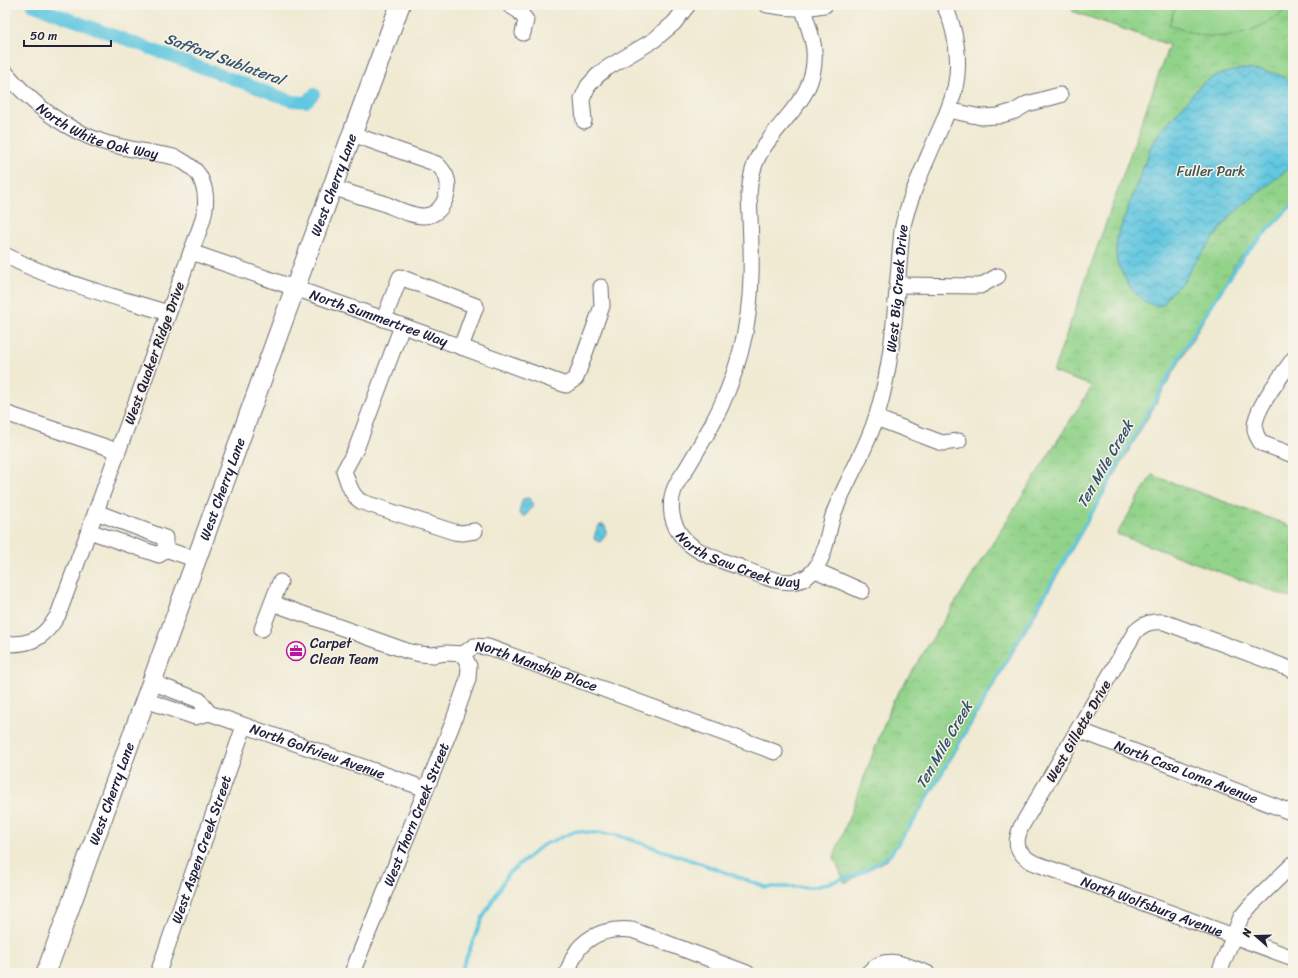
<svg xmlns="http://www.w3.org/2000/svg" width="1298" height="978" viewBox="0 0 1298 978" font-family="Sriracha,sans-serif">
  <defs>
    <pattern id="park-crowns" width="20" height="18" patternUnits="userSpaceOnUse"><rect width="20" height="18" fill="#92d38a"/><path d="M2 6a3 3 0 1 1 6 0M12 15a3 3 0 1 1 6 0" fill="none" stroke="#7eb578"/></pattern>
    <pattern id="water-waves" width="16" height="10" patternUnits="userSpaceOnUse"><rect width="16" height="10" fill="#62c7e0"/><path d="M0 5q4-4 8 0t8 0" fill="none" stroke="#50a1b7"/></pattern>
  </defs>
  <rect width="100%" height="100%" fill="#f7f3e8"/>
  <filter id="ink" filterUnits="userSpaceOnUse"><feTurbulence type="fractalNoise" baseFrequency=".025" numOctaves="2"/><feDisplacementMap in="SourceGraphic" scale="8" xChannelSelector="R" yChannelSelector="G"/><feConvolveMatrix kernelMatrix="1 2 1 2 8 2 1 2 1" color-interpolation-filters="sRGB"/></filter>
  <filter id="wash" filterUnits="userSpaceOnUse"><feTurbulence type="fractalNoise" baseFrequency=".012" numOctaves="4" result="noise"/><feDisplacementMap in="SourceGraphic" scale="16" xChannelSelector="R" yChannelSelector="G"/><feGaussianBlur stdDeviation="0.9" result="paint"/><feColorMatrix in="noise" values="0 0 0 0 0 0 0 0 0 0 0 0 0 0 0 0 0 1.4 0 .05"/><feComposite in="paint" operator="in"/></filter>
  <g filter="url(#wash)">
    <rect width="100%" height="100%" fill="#f0ead3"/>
    <g fill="url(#park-crowns)" stroke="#5a7a62">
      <polygon points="1078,5 1293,5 1293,206 1239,258 1029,625 934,789 888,859 845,883 834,857 893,701 1092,386 1053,372 1169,45 1072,11"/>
      <polygon points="1152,475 1293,527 1293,599 1117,534"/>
    </g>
    <path fill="#92d38a" stroke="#5a7a62" d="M1176 5H1290C1270 27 1235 39 1205 36 1193 34 1181 29 1169 25Z"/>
    <g fill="url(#water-waves)" stroke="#42748e">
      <path d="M1243 69C1261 71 1289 70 1293 92V165L1233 213 1194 264 1183 282 1168 296 1163 305 1155 306 1144 301 1131 289 1117 263 1116 254 1117 237 1152 144 1160 132 1202 84 1211 78 1228 72Z"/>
      <path d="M528 498C538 503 530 510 525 516H522L519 513C520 508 521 503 523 499Z"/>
      <path d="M600 525H604L606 528C607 533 605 538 600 542L597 541 594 539C595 534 596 528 600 525Z"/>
    </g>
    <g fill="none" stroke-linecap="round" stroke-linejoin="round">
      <polyline stroke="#62c7e0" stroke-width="3.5" points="460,973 482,919 508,874 543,845 576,831 617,835 705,865 766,887 815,887 859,874 890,855 915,819 1102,495 1132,440 1196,329 1244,255 1287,210 1293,205"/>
      <polyline stroke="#62c7e0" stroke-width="12" points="32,5 292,101 306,102 314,94"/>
    </g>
  </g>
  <g filter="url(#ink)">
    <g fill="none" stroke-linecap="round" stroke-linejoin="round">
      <g stroke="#6a6870" stroke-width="17">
        <g id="minor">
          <polyline points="509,5 519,11 526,20 523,33"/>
          <path d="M767 5C787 9 806 9 825 5"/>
          <path id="s1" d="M803 8C806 21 813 37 814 50 818 99 779 118 759 155 752 168 750 180 749 194 750 221 752 249 751 276 750 329 736 380 711 426 703 441 694 456 685 471 681 477 676 483 674 490 671 497 671 507 672 515 679 548 710 557 737 566 755 573 784 588 803 579 827 567 826 532 835 510 848 478 867 448 877 415 895 355 896 292 902 230 909 197 924 167 937 136 944 121 951 105 955 88 961 61 956 29 944 5"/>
          <path id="s2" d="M5 72C31 103 64 129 103 142 119 147 136 150 153 153 161 155 171 155 179 159 186 163 194 168 198 174 200 176 201 179 202 182 212 205 199 230 191 252L58 615C44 638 32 645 5 644"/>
          <polyline points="948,110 981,117 998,116 1015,111 1027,104 1060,95"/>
          <polyline points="584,121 582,99 588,86 597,76 607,68 654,40 674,23 688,5"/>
          <path d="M332 187C349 193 366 198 383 203 406 212 436 231 447 194 450 181 446 173 437 164L352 134"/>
          <path id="s3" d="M191 252 384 319 566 385 576 378 602 306 601 287"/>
          <path d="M5 255C56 282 113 296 168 313"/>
          <polyline points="897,285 980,286 998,276"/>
          <polyline points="384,319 400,277 476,306 461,347"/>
          <path d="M402 326 356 449 344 471C348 482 351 496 362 502L454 532 462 533 475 531"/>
          <path d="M1293 359C1282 376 1253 410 1255 429 1255 434 1259 439 1261 443L1293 455"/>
          <polyline points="5,413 118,451"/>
          <polyline points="876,418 942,443 959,441"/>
          <polyline points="89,531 159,555 165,549 165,538 96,512"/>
          <polyline points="165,549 197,560"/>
          <polyline points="815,570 862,591"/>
          <path id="s4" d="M272 603 407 651 420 654 433 655 446 653 463 654 474 646 488 647 775 752"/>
          <polyline points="262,629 280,582"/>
          <path id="s5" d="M1293 670 1164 622C1151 621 1144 623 1135 632L1021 827C1014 844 1016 852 1032 862L1293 958"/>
          <polyline points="145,700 195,717 209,713 199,700 151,682"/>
          <path id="s6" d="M209 713 426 789"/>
          <path id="s7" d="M1079 730 1293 813"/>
          <path id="s8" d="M158 973 244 726"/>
          <path id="s9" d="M352 973 452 725 468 679 469 666 463 654"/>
          <path d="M567 973C571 964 574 952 582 945 595 932 614 928 632 930L747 973"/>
          <path d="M868 973C886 953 906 966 927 973"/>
          <polyline points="1219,973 1241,917 1251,905 1293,864"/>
        </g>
      </g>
      <g stroke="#6a6870" stroke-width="21">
        <g id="major">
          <path id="s10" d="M46 973 295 288 400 5"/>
        </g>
      </g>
      <use href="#minor" stroke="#fff" stroke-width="15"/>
      <use href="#major" stroke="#fff" stroke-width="19"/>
    </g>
  </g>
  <defs>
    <g id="office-ring" transform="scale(1)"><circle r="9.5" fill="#f7f3e8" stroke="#b5179e" stroke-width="1.5"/><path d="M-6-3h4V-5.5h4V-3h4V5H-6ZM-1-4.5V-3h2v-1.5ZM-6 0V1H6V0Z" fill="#b5179e"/></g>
  </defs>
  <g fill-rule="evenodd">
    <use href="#office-ring" x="296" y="651"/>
  </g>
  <g text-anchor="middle" stroke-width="3" stroke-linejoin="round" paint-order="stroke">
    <g font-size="14" fill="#22223b" stroke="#f7f3e8">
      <text dy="5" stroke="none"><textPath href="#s2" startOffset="113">North White Oak Way</textPath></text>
      <text dy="5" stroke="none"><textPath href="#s10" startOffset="839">West Cherry Lane</textPath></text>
      <text dy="5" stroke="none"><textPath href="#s1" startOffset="1011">West Big Creek Drive</textPath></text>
      <text dy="5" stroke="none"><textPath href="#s3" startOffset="199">North Summertree Way</textPath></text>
      <text transform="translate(154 353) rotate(-70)" y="5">West Quaker Ridge Drive</text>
      <text dy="5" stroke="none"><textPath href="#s10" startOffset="515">West Cherry Lane</textPath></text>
      <text dy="5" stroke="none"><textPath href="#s1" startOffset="630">North Saw Creek Way</textPath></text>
      <text dy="5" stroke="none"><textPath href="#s4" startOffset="279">North Manship Place</textPath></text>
      <text transform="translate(1078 731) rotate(-60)" y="5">West Gillette Drive</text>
      <text dy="5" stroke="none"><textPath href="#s6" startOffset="115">North Golfview Avenue</textPath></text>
      <text dy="5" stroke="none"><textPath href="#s7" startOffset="115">North Casa Loma Avenue</textPath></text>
      <text dy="5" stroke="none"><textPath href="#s10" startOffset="191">West Cherry Lane</textPath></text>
      <text dy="5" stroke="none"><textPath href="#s9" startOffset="171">West Thorn Creek Street</textPath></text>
      <text dy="5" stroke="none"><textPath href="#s8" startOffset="131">West Aspen Creek Street</textPath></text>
      <text dy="5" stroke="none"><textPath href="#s5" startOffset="565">North Wolfsburg Avenue</textPath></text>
    </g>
    <g font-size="14" fill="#445753" stroke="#f7f3e8">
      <text x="1211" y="176">Fuller Park</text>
    </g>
    <g font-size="14" fill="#22223b" stroke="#f7f3e8" text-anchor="start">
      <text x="310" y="648">Carpet<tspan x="310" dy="16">Clean Team</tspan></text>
    </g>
    <g font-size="15" font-style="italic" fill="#35546d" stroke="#f7f3e8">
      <text transform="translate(224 59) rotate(20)" y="5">Safford Sublateral</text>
      <text transform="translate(1105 464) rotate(-60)" y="5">Ten Mile Creek</text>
      <text transform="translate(944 745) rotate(-60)" y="5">Ten Mile Creek</text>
    </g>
  </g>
  <rect width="1298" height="978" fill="none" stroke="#f7f3e8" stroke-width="20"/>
  <g transform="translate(1256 936) rotate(290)" stroke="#f7f3e8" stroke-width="3" paint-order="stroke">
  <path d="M0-3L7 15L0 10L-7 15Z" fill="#22223b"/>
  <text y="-6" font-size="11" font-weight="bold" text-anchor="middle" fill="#22223b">N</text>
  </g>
  <path d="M24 40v6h87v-6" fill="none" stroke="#22223b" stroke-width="2"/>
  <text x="30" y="40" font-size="12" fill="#22223b" stroke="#f7f3e8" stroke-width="3" paint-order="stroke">50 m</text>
</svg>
